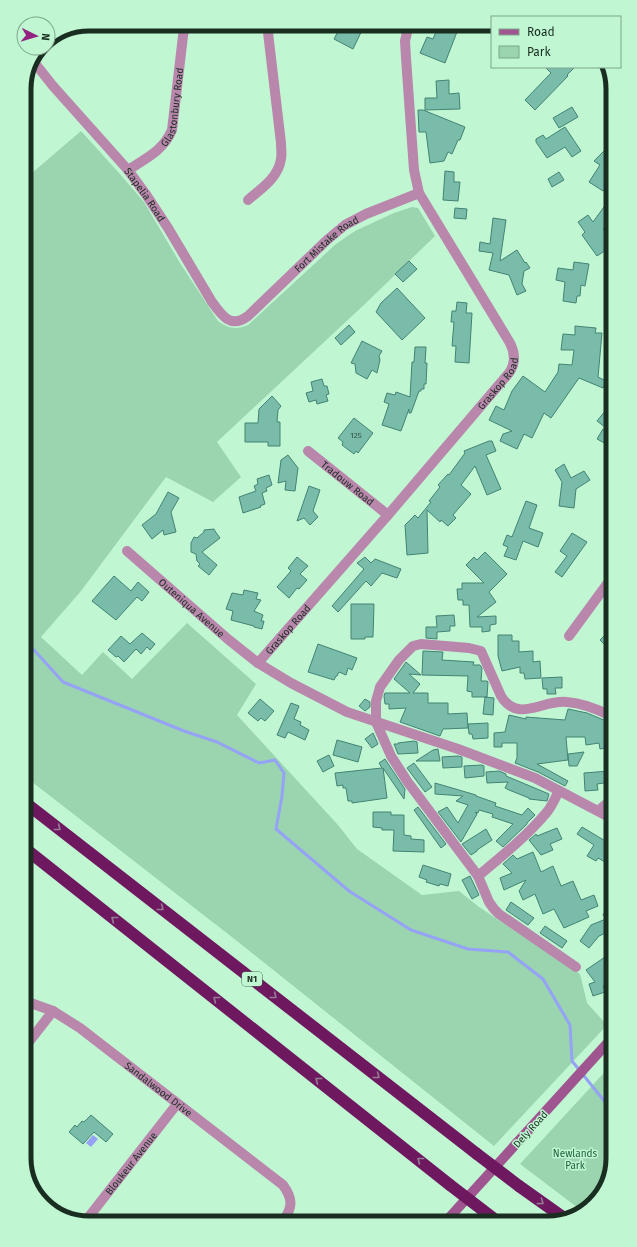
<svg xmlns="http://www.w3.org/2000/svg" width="637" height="1247" viewBox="0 0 637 1247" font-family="'Fira Sans',sans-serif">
  <rect width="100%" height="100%" fill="#c1f6d3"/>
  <g fill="#9ad5af">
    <path d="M81 131 119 173 144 202 180 263 218 321C228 329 237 330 248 325L336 244 355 231 394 213 412 207 418 208 435 236 367 302 217 442 241 477 213 502 166 477 81 591 41 637 82 675 103 652 132 679 187 623 256 684 237 715 338 825 357 849 422 895 459 891 479 907 580 974 587 1003 607 1025 494 1146 237 941 27 778 25 179Z"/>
    <polygon points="613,1063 613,1159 602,1195 582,1211 520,1164"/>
  </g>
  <polygon fill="#95a2f5" points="93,1135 98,1139 91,1147 86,1143"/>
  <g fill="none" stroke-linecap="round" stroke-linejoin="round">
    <polyline stroke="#95a2f5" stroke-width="3" points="27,644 35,651 63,682 184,731 217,742 259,763 275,760 284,773 282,796 276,829 349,891 411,930 468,949 508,952 543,979 570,1025 572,1061 605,1102 613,1104"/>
  </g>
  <g fill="#7abcaa" stroke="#428373">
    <polygon points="342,24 365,24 353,49 334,39"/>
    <polygon points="439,24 460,24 445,63 420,53 427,37 433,39"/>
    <polygon points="545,67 575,67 567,75 568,76 535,110 525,100 551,73"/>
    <polygon points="449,80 449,94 459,93 460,109 425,110 425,98 437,98 436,81"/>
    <polygon points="572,107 578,117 559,128 553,118"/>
    <polygon points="418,110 423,110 465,127 460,140 458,140 452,154 448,152 444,161 430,163 426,132 419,132"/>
    <polygon points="565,127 581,151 572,157 565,147 547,158 536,142 536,139 543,135 546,139"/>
    <polygon points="609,146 609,182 603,191 589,182 600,165 594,161"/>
    <polygon points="445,171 454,172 454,182 460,182 458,201 443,200"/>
    <polygon points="559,172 564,180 552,187 548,179"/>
    <polygon points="609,200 609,215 605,221 608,226 603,229 609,237 609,248 597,256 582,235 585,232 578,222 588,215 593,222"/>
    <polygon points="455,208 467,209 466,219 454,218"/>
    <polygon points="493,218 506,220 500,261 517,250 525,263 526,262 530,268 524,271 522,284 526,291 517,295 509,275 489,270 493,253 479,251 480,242 490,244"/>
    <polygon points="409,261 417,269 403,282 395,274"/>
    <polygon points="574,262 589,264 585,286 581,285 580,296 577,296 576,303 563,301 565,282 556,280 558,268 573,270"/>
    <polygon points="397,288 425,318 402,340 376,312 381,303"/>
    <polygon points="457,302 467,303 466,313 472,313 469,363 455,362 456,346 452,346 454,322 451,322 452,311 456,311"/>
    <polygon points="349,325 355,332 341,345 335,338"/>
    <polygon points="575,326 596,328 595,333 602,333 598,377 606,381 603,388 579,378 551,418 544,413 532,438 524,434 517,449 500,441 503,434 512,431 489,420 496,406 504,410 512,391 523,376 545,392 558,372 559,364 572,365 574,350 561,350 563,334 575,335"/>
    <polygon points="362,341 382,351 379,356 380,360 377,373 372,370 367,379 356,373 355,364 351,363"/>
    <polygon points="415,347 426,347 425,363 427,363 426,384 424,384 424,389 421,389 421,391 419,391 411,413 409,413 409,409 401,431 382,425 389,404 384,402 387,393 395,395 396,392 410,397 412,362 414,362"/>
    <polygon points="322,379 324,386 327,386 329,394 326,395 328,401 317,404 316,400 309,402 306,393 313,391 311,382"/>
    <polygon points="272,396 281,406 278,410 277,422 280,422 280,446 268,446 268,442 245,442 245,423 258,423 259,409"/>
    <polygon points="610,405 610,421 605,427 597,421"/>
    <polygon points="354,418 373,433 358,453 356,451 354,454 342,445 343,442 338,438"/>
    <polygon points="603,429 610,433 610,446 597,439"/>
    <polygon points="489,441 492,441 496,451 486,455 501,489 487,495 475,466 461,485 471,494 453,515 456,518 448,526 441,520 440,522 427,510 428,553 407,555 405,525 415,515 418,518 431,502 429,501 440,487 438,485 448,474 449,475 465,453 464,451"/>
    <polygon points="288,455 298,468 295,491 285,490 286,481 278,483 281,460"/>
    <polygon points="564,464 571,478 584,471 590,480 576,489 574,508 559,506 562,482 555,470"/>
    <polygon points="269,475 272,485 266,488 267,491 262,493 265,504 260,506 261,507 243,513 239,497 256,491 254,486 258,484 257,479"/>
    <polygon points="309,486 320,490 313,511 318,517 310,525 304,518 297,521"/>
    <polygon points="168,492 179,498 171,512 176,532 164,535 163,530 152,539 142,525 156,514"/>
    <polygon points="526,501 537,505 529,528 543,533 538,547 523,541 516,560 504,556 508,547 503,545 507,535 512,537"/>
    <polygon points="214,529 215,531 220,538 202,552 217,565 209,575 198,566 200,564 197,561 196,554 191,552 191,543 194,537 197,538 204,532 204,530"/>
    <polygon points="572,533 587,542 562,577 555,572 567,556 560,551"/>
    <polygon points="485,552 507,574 489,592 496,602 477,617 496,616 496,624 490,625 490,631 482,632 482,627 470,627 469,605 463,605 463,600 458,600 457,589 462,589 462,583 484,583 466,565 474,557 477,560"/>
    <polygon points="297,557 308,566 300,574 307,580 299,589 297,588 289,598 277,587 291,571 288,568"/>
    <polygon points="365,557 371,563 375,559 401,569 397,578 382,573 371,586 366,581 338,612 332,606 364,569 357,563"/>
    <polygon points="114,576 131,591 138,582 149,592 142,601 137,597 116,620 92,601"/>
    <polygon points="244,590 258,593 256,599 261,600 254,611 263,615 261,621 264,621 262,629 254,627 254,626 231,620 233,611 226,609 232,593 243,595"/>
    <polygon points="351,604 374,604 373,637 365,637 365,639 351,639"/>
    <polygon points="454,615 455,626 450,626 450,631 437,632 437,639 426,638 426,627 437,627 436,616"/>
    <polygon points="611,629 611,651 600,640"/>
    <polygon points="142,633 155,644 150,650 147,647 141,654 136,649 124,662 118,656 116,657 108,650 121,636 130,644"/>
    <polygon points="498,635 512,635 512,641 519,641 519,652 533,651 533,662 540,661 541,678 525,679 524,673 520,673 520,667 502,671 498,656"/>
    <polygon points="318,644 357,658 352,670 348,668 346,675 339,672 337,676 336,676 334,680 308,672"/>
    <polygon points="423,651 443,652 442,660 474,662 473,665 480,665 482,668 481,681 487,681 488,682 487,697 485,697 494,698 493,715 483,714 485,697 472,697 472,692 467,691 468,676 422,675"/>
    <polygon points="406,662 421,675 409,674 420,684 413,693 428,693 428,703 448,703 448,714 467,713 468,728 443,729 440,736 400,722 406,708 389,709 389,704 385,704 384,696 385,693 410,693 394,679"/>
    <polygon points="562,677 562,688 555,688 556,694 547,694 547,689 543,689 542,678"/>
    <polygon points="260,699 274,711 265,721 261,718 258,721 248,713"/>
    <polygon points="365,699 370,702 370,707 365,711 359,706"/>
    <polygon points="291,703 299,706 294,719 301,722 300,725 309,730 305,740 288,732 285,738 277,735"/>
    <polygon points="568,709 587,713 611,723 611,747 600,749 599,743 586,745 585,737 566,737 568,760 537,764 568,781 565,786 538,772 515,763 517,758 517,743 502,743 502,747 494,747 494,733 505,732 509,715 526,719 526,717 565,720"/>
    <polygon points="488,723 488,738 473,739 472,734 469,734 468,724"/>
    <polygon points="373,733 378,744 372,748 365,739"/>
    <polygon points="337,740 362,747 358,762 333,755"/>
    <polygon points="414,741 417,742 418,753 398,754 394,744 398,744 398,743"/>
    <polygon points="438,749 440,761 416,761 433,750"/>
    <polygon points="584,752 577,766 569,766 568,754"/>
    <polygon points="329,755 334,766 323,772 317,761"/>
    <polygon points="458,756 462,757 462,767 443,768 442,757"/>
    <polygon points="385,759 405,789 404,799 383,768 387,798 352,803 352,801 348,801 346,788 343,788 343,785 337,786 335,773 382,768 379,763"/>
    <polygon points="414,763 432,787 425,792 407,768"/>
    <polygon points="482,765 484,766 484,776 465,778 464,766"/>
    <polygon points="499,771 506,774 506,776 549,794 547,801 529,799 529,798 509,790 505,788 508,782 487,783 486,772"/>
    <polygon points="609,771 611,782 597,784 598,790 585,791 584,773"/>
    <polygon points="435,783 476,795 476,796 496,803 495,806 522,815 528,808 535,815 527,823 527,824 503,847 496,841 513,824 492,817 493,814 479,810 478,813 475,812 477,814 461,842 438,812 447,807 458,823 468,805 456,801 463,796 435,794"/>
    <polygon points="418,807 446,844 441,848 414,810"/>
    <polygon points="373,812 391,812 391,815 404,815 404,835 411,836 411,839 424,840 424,852 393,851 394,830 382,830 382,828 373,827"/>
    <polygon points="582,827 612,845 612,866 598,858 596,861 587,856 594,845 577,834"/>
    <polygon points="557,828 562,839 550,844 553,850 541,855 529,840 536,834 537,836"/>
    <polygon points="486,829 492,840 477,850 477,851 471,855 462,844"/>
    <polygon points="533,852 541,872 553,866 561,886 573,881 581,900 594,895 598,906 586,911 589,917 564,928 554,909 543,914 535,894 523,900 519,891 526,880 504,890 500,878 512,873 503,864 513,855 517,859"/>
    <polygon points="423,865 451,874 448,886 440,884 439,886 426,882 427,880 419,877"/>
    <polygon points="470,876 479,895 472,899 462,880"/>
    <polygon points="511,902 534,918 528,925 506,910"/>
    <polygon points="612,910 612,934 610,931 599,936 589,948 580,941 591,925 606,919 607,923 603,914"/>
    <polygon points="545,926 567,941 562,948 540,933"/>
    <polygon points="605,957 609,964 612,962 612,983 603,986 605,992 593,996 589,984 595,982 586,970"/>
    <polygon points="91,1115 113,1134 106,1142 94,1132 83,1144 69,1132 75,1125 77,1127 82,1121 84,1122"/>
  </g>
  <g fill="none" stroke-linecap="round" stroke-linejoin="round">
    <g stroke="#b986ac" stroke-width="10">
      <path id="s1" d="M34 62 53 86 128 170 147 196 168 228 212 302C222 316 231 329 248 316L327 240 345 225 366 214 419 193"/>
      <path id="s2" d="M128 170C146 158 163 151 172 130L183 36 185 24"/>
      <path d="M248 200C262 188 278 178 281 159 282 154 281 148 281 143L267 24"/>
      <path id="s3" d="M308 451 388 515"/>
      <path id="s4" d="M127 551 229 640 258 663 291 683 347 712 458 749 535 778 611 818"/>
      <polyline points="569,636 610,580"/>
      <path id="s5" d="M258 663 388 515 509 373C516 363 515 353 510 343L419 193 414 170 406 58 405 41 409 24"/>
      <polyline points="599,810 611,800"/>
      <path d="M478 876C501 857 528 835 547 812 552 806 555 798 559 791"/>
      <path d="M576 967 499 914 494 909 489 902 478 876 407 781 391 756 376 722V701L380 687 399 660 413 646 421 644 469 648 481 651 501 696C518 724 543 699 567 702 582 703 597 709 611 716"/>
      <path id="s6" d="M28 1002 53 1011 80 1028 283 1185C293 1199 293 1207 283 1221"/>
      <polyline points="28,1043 53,1011"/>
      <path id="s7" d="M84 1223 177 1104"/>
    </g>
    <polyline stroke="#9f558f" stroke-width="10" points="448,1219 612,1038"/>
    <g stroke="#6e1860" stroke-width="12">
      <polyline points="27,804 477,1154"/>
      <polyline points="27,850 450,1185"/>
      <polyline points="519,1186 564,1218"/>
    </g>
    <g stroke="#6e1860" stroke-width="12">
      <polyline points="477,1154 519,1186"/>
      <polyline points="450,1185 493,1218"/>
    </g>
  </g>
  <defs><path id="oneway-chevron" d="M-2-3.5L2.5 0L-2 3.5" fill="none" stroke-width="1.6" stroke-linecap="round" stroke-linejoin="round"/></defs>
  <g stroke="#937c94">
    <use href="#oneway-chevron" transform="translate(58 828) rotate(38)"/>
    <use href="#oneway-chevron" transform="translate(161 908) rotate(38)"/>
    <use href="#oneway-chevron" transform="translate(114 919) rotate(-142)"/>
    <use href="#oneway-chevron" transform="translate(274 996) rotate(38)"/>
    <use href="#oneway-chevron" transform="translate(216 999) rotate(-142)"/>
    <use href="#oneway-chevron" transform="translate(377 1076) rotate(38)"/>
    <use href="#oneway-chevron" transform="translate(318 1080) rotate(-142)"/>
    <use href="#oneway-chevron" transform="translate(420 1160) rotate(-142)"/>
    <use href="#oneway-chevron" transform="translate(541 1202) rotate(36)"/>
  </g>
  <g text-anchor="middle" stroke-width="3" stroke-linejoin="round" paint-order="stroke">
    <g font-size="8" fill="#315243">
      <text x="356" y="438">125</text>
    </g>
    <rect fill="#c1f6d3" stroke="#4b6a56" stroke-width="1" x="242" y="972" width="20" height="14" rx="3"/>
    <g font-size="9" font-weight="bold" fill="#192e21">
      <text x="252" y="982">N1</text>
    </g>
    <g font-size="10" fill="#192e21" stroke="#c1f6d3">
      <text dy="4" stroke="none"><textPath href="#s2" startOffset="83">Glastonbury Road</textPath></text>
      <text dy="4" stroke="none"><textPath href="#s1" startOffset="173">Stapelia Road</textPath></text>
      <text dy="4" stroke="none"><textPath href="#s1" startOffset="452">Fort Mistake Road</textPath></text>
      <text dy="4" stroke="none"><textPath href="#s5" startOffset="369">Graskop Road</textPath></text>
      <text dy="4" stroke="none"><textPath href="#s3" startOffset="51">Tradouw Road</textPath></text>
      <text dy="4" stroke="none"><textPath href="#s4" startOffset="86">Outeniqua Avenue</textPath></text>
      <text dy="4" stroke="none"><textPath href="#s5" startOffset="45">Graskop Road</textPath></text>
      <text dy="4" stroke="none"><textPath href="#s6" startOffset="158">Sandalwood Drive</textPath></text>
      <text transform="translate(530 1129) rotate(-48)" y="4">Dely Road</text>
      <text dy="4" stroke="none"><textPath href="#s7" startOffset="76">Bloukeur Avenue</textPath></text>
    </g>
    <g font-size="10" fill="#1c603c" stroke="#c1f6d3">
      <text x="575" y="1157">Newlands<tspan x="575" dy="12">Park</tspan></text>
    </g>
  </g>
  <path d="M0 0H637V1247H0ZM89 31H548A58 58 0 0 1 606 89V1158A58 58 0 0 1 548 1216H89A58 58 0 0 1 31 1158V89A58 58 0 0 1 89 31Z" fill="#c1f6d3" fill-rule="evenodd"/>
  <path fill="none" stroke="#192e21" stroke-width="5" d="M89 31H548A58 58 0 0 1 606 89V1158A58 58 0 0 1 548 1216H89A58 58 0 0 1 31 1158V89A58 58 0 0 1 89 31Z"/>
  <rect x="491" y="16" width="130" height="52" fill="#c1f6d3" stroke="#7ea68c"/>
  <rect x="499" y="29" width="20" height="6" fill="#9f558f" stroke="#7ea68c"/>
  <text x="527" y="36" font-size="12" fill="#192e21">Road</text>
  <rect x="499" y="46" width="20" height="12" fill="#9ad5af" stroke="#7ea68c"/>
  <text x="527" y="56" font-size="12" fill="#192e21">Park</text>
  <g transform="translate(36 36) rotate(95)"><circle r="19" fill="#c1f6d3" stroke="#7ea68c"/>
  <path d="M0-3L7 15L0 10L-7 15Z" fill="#942281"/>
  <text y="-6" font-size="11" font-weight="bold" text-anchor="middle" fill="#192e21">N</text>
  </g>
</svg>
